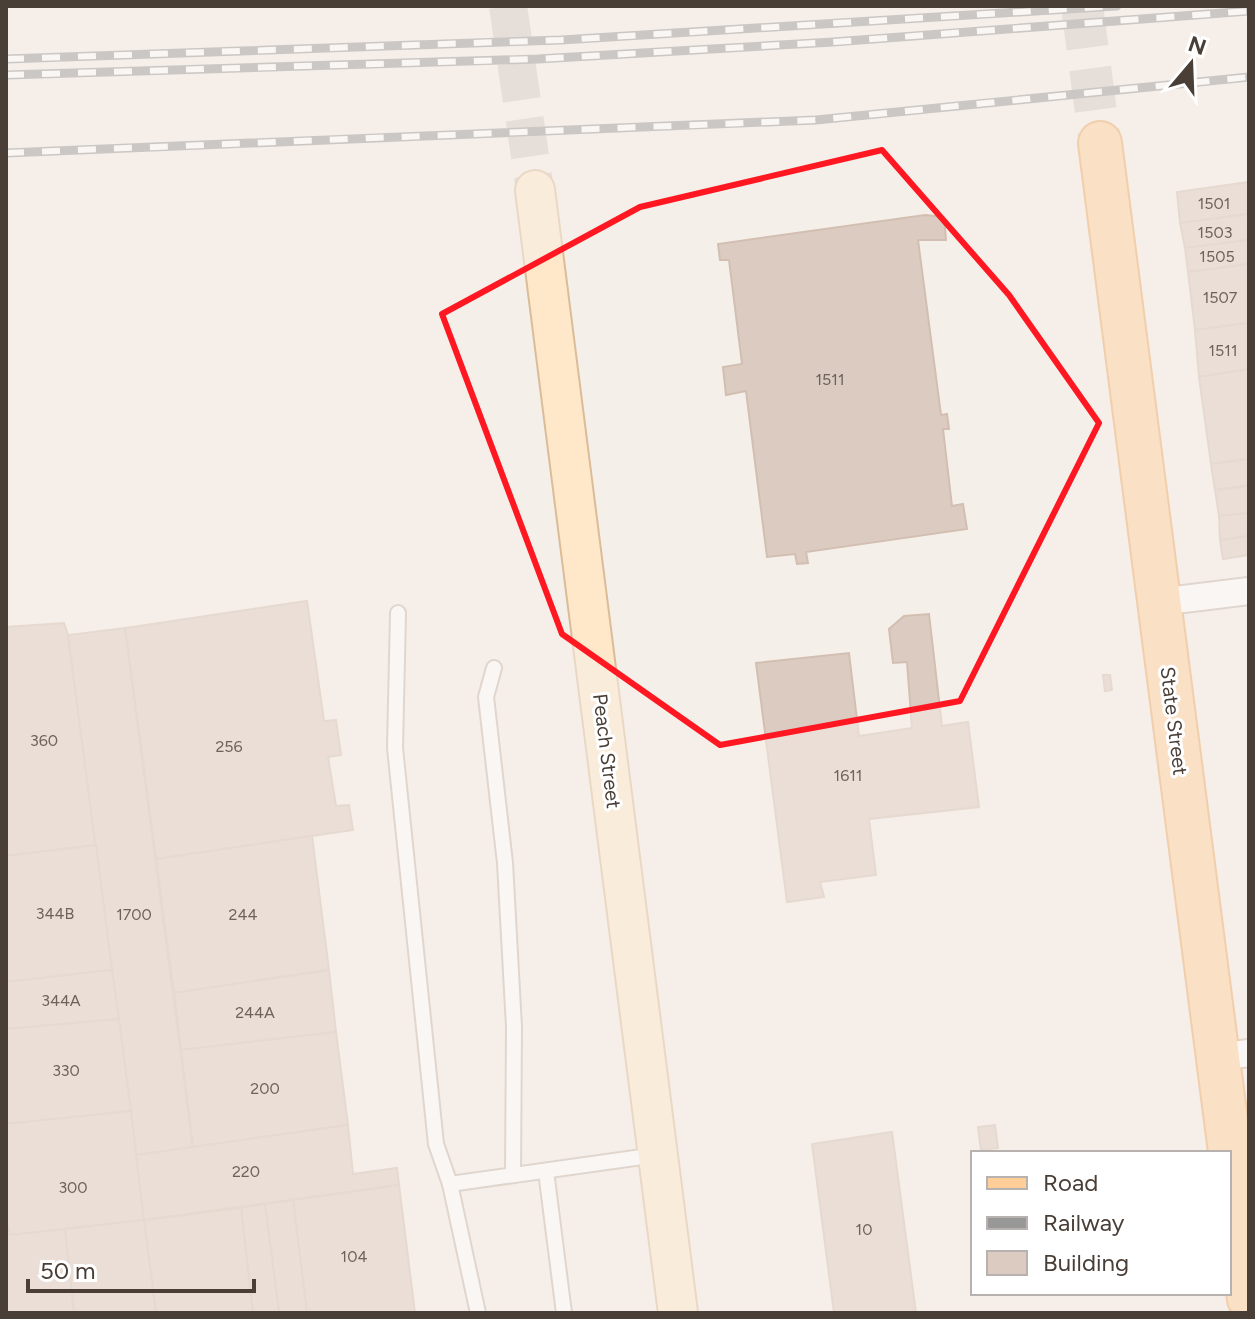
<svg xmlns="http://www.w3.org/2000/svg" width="1255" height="1319" viewBox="0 0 1255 1319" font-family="Figtree,sans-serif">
  <rect width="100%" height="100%" fill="#f5efe9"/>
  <g fill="#dbcbc1" stroke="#d3bfb1" stroke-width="2">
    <polygon points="1249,182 1249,214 1180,223 1177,192"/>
    <polygon points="1249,214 1249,240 1185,248 1180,223"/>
    <polygon points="925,215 944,217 946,240 918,240 941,415 947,414 949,429 943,429 952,506 963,504 967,529 806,552 808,563 797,564 795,554 767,557 746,391 726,395 723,367 742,364 729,260 720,260 718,244"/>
    <polygon points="1249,240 1249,264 1188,272 1185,248"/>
    <polygon points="1249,264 1249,323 1195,330 1188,272"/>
    <polygon points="1249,323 1249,369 1199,377 1195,330"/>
    <polygon points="1249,369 1249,459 1211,464 1199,377"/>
    <polygon points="1249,459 1249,485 1215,490 1211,464"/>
    <polygon points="1249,486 1249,513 1219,516 1215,490"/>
    <polygon points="1249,513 1249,536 1220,540 1219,516"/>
    <polygon points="1249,536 1249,555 1223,559 1220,540"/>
    <polygon points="307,601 324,721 336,720 341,755 328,757 336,806 349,805 353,830 156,859 125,628"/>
    <polygon points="929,614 942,726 968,722 979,807 869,819 876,875 820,882 824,897 787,902 756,663 849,653 859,736 912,728 907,662 893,663 889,629 904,616"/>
    <polygon points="64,623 68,635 96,845 6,856 6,627"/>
    <polygon points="125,628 193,1147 136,1155 68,635"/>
    <polygon points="1103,675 1110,675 1112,690 1105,691"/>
    <polygon points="312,836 329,970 174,993 156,859"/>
    <polygon points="96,845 112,970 6,982 6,856"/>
    <polygon points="112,970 119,1019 6,1029 6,982"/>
    <polygon points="329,970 336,1032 181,1050 174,993"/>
    <polygon points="119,1019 131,1111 6,1124 6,1029"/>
    <polygon points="336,1032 348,1125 193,1147 181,1050"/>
    <polygon points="131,1111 144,1220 10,1235 6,1219 6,1124"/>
    <polygon points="348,1125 353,1174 397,1168 399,1185 144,1220 136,1155"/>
    <polygon points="995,1125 998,1148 981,1150 978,1127"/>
    <polygon points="892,1132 916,1313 834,1313 812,1144"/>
    <polygon points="399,1185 415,1313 307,1313 293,1200"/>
    <polygon points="293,1200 307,1313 279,1313 265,1204"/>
    <polygon points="265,1204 279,1313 253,1313 241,1208"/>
    <polygon points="241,1208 253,1313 156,1313 144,1220"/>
    <polygon points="6,1219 10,1235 65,1229 74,1313 6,1313"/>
    <polygon points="144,1220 156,1313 74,1313 65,1229"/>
  </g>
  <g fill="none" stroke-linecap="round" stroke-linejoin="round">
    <polyline stroke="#d3ccc5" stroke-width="38" stroke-dasharray="38 19" stroke-linecap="butt" points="508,6 535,190"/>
    <polyline stroke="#d3ccc5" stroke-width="42" stroke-dasharray="42 21" stroke-linecap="butt" points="1082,6 1100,143"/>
    <g stroke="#c5b8ae" stroke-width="18">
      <g id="lane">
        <polyline points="398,613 395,748 436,1144 450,1184"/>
        <polyline points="494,668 486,697 505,863 514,1027 513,1175"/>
        <polyline points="546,1171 564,1313"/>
        <polyline points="478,1313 450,1184 656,1155"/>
      </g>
    </g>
    <g stroke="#c5b8ae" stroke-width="30">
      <g id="street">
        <polyline points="1159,602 1249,591"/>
        <polyline points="1218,1057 1249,1053"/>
      </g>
    </g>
    <g stroke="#dbbc99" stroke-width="42">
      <polyline id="secondary" points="535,190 678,1313"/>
    </g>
    <g stroke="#eaa762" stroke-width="46">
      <polyline id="primary" points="1100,143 1249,1299"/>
    </g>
    <use href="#lane" stroke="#fff" stroke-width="14"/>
    <use href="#street" stroke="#fff" stroke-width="26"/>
    <use href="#secondary" stroke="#ffe8ca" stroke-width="38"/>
    <use href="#primary" stroke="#ffce99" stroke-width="42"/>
    <g stroke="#989898" stroke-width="9">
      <g id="rail">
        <polyline points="6,59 561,40 1117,6"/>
        <polyline points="6,75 538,59 833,42 1249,11"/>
        <polyline points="6,153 816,120 1249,77"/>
      </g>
    </g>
    <use href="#rail" stroke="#fff" stroke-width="6" stroke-dasharray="18" stroke-linecap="butt"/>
  </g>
  <path d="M0 0H1255V1319H0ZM882 150 1009 295 1099 423 960 701 720 745 562 634 442 314 640 207Z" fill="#f5efe9" fill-opacity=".55" fill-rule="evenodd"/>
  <path fill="none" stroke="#ff1721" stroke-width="6" stroke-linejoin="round" d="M882 150 1009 295 1099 423 960 701 720 745 562 634 442 314 640 207Z"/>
  <g text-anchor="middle" stroke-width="6" stroke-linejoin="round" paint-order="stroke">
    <g font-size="16" fill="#6e625a">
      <text x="1214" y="209">1501</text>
      <text x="1215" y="238">1503</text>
      <text x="1217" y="262">1505</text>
      <text x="1220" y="303">1507</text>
      <text x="1223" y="356">1511</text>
      <text x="830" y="385">1511</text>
      <text x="44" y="746">360</text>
      <text x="229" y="752">256</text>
      <text x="848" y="781">1611</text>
      <text x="55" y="919">344B</text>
      <text x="134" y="920">1700</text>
      <text x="243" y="920">244</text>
      <text x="61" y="1006">344A</text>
      <text x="255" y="1018">244A</text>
      <text x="66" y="1076">330</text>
      <text x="265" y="1094">200</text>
      <text x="246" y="1177">220</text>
      <text x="73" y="1193">300</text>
      <text x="864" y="1235">10</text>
      <text x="354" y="1262">104</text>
    </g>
    <g font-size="20" fill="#4a3f37" stroke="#fff">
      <text transform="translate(1174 721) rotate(83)" y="7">State Street</text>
      <text transform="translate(607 751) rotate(83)" y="7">Peach Street</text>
    </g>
  </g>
  <rect width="1255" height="1319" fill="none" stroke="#4a3f37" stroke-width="16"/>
  <rect x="971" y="1151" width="260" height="144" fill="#ffffff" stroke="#b7b2af" stroke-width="2"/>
  <rect x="987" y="1177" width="40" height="12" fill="#ffce99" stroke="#b7b2af" stroke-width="2"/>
  <text x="1043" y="1191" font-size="24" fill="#4a3f37">Road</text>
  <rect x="987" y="1217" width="40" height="12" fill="#989898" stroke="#b7b2af" stroke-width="2"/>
  <text x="1043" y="1231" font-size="24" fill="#4a3f37">Railway</text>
  <rect x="987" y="1251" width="40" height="24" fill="#dbcbc1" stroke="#b7b2af" stroke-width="2"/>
  <text x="1043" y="1271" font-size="24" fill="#4a3f37">Building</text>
  <g transform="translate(1191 64) rotate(19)" stroke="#ffffff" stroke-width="6" paint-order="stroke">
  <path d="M0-6L14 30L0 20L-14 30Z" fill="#4a3f37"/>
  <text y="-12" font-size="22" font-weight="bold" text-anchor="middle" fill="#4a3f37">N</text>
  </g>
  <path d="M28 1279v12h226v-12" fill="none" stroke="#4a3f37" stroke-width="4"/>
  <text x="40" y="1279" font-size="24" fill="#4a3f37" stroke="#ffffff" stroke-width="6" paint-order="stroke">50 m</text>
</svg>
